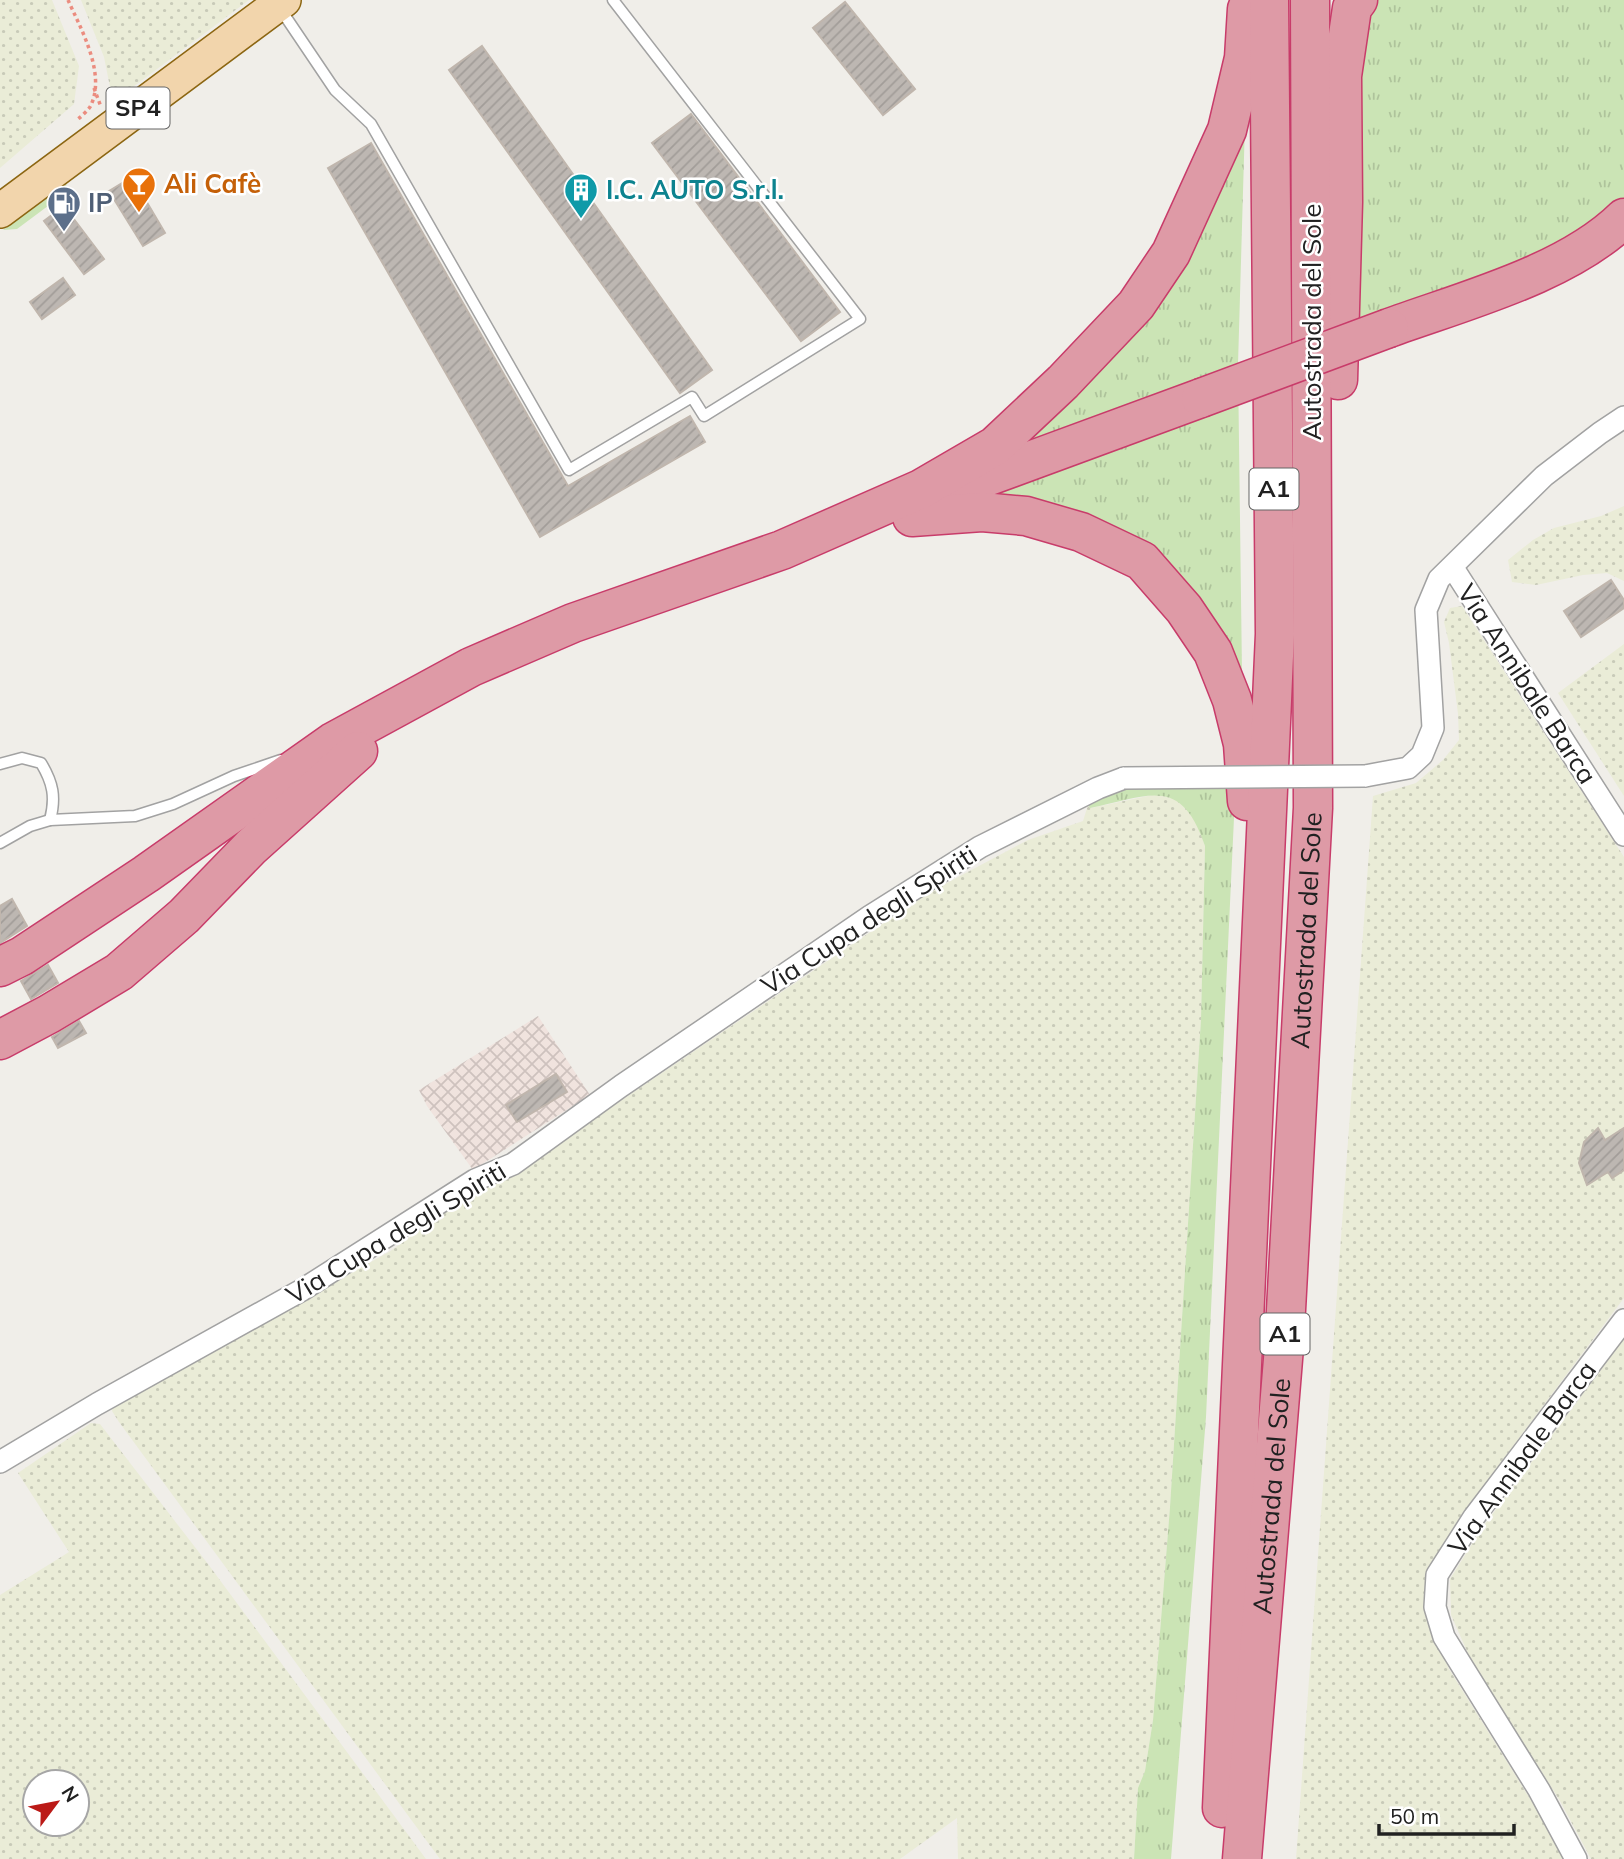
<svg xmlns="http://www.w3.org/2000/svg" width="1624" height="1859" viewBox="0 0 1624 1859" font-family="Mulish,sans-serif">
  <defs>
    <pattern id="military-cross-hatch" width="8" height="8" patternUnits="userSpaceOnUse" patternTransform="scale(1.75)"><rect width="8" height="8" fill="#f0e3de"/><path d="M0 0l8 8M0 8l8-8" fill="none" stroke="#cec2be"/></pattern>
    <pattern id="farmland-dots" width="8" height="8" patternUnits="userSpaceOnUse" patternTransform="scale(1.75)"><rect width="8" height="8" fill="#eaecd7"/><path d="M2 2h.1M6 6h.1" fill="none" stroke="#c8cab8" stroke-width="1.8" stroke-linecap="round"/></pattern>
    <pattern id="grass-tufts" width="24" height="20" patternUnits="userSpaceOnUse" patternTransform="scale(1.75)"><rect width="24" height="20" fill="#cbe4b5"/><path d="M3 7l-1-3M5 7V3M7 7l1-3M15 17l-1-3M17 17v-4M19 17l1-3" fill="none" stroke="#aec39b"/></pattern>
    <pattern id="building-hatch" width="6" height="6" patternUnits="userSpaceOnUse" patternTransform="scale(1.75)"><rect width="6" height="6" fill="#bdb7b2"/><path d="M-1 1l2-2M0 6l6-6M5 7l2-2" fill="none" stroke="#a29d99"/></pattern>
  </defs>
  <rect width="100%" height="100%" fill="#f0eee9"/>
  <polygon fill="url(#military-cross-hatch)" points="538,1016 590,1095 473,1170 427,1106 419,1090"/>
  <g fill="url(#farmland-dots)" fill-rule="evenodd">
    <polygon points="0,0 52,0 79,66 74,104 0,168"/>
    <polygon points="81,0 249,0 113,102 104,57"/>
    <polygon points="1624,506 1624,581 1607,573 1583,575 1536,585 1512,582 1508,560 1533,540 1554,528 1601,516"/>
    <polygon points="1462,606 1624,857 1624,1298 1462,1514 1426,1572 1427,1620 1449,1669 1539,1813 1563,1859 1296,1859 1373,796 1416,783 1443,760 1459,740 1458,714 1449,643 1444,622 1450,608"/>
    <polygon points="1624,644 1624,796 1558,693"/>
    <polygon points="1157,794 1175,799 1189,810 1199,828 1205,846 1201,1019 1170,1507 1153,1720 1145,1771 1138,1788 1134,1859 958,1859 957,1818 900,1859 440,1859 119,1422 112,1411 113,1406 124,1397 389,1252 466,1197 514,1173 928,893 1028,840 1083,821 1088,805 1091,808"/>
    <polygon points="1624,1339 1624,1859 1591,1859 1560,1801 1470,1658 1451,1615 1450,1579 1482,1528"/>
    <path d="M91 1423 100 1424 208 1564 426 1859H0V1595L69 1552 18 1473ZM35 1782H77V1824H35Z"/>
  </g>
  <g fill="url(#grass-tufts)">
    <polygon points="1376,0 1624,0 1624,200 1540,256 1356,325 1358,68 1363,31"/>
    <polygon points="1245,123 1238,365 1242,673 1185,583 974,493"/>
    <polygon points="67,184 60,197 17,229 3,230"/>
    <path d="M1143 784 1231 785 1234 818 1206 1417 1171 1859H1134L1138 1788 1145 1771 1153 1720 1170 1507 1201 1019 1205 846C1181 775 1149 796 1090 808L1088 805 1096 800Z"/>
  </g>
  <g fill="url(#building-hatch)" stroke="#c0b6ad" stroke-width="2">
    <polygon points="845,2 915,89 883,115 813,28"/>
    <polygon points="482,46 712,370 680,393 449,70"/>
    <polygon points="691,114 840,312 801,341 652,143"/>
    <polygon points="371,143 568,486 690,416 705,442 540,537 328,168"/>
    <polygon points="129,179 138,196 142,194 165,233 143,246 109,191"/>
    <polygon points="64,206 104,259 84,274 44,221"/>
    <polygon points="63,278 75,295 42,319 30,302"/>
    <polygon points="1611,580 1624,600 1624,608 1581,637 1564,611"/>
    <polygon points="12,899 27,926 0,943 0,906"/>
    <polygon points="48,965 58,983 31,999 21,981"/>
    <polygon points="79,1021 86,1033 58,1048 52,1037"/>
    <polygon points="556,1074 567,1092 517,1122 506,1105"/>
    <polygon points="1598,1128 1605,1140 1624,1128 1624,1170 1612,1178 1608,1172 1587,1185 1579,1163 1584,1142"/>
  </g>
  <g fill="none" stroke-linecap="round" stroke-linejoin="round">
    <g stroke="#a2a2a2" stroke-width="13">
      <g id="lane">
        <polyline points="279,7 335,90 371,124 569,470 692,397 704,416 860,319 613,0"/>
        <path d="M0 764 22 758 41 763C53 783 56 797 50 820"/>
        <polyline points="0,843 30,826 50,820 135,816 173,804 234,776 281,760"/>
      </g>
    </g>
    <g stroke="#a2a2a2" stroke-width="24">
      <g id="street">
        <polyline points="1453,568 1624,835"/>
        <polyline points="1365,776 1408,768 1422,755 1433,728 1426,610 1439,579 1544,476 1600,433 1624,417"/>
        <polyline points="0,1462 97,1404 302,1290 475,1180 513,1164 621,1086 869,917 980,847 1098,788 1124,778"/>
        <polyline points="1576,1859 1539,1790 1444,1637 1435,1607 1437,1575 1474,1517 1624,1320"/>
      </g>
    </g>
    <g stroke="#8c6612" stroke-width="36">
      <polyline id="primary" points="0,211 284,0"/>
    </g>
    <g stroke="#c83c6a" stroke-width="41">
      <g id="highway">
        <path d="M1389 328C1463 301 1567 274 1624 218"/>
        <polyline points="1338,380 1343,202 1342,76 1352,8 1358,0"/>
        <polyline points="959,487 1201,398"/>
        <polyline points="912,517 982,512 1026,516 1081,532 1142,561 1184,609 1213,652 1232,700 1243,744 1247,801"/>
        <polyline points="0,967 22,956 146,874 333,742 471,667 573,623 782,550 921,489 995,446 1063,382 1136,305 1171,253 1227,130 1244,58 1247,9"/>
        <polyline points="0,1040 49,1014 119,972 184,916 251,847 358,751"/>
        <polyline points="1222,1808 1275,634 1269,0"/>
        <path id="s1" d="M1242 1859 1284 1347 1313 808 1310 0"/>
      </g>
    </g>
    <g stroke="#eb8c7f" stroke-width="3.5" stroke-dasharray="3.5 3.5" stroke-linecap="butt">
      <path d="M68 0C81 29 107 75 90 107 87 111 82 116 78 119"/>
      <polyline points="94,88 101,107"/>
    </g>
    <use href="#lane" stroke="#fff" stroke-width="10"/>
    <use href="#street" stroke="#fff" stroke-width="21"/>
    <use href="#primary" stroke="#f2d5ac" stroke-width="33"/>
    <use href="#highway" stroke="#de9aa6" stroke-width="38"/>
    <g stroke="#a2a2a2" stroke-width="24" stroke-linecap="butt">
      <polyline id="street-bridge" points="1124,778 1365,776"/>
    </g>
    <g stroke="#c83c6a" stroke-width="41" stroke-linecap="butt">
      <polyline id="highway-bridge" points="1201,398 1389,328"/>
    </g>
    <use href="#street-bridge" stroke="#fff" stroke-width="21"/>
    <use href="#highway-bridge" stroke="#de9aa6" stroke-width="38"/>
  </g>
  <defs>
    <g id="bar-pin" transform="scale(1.75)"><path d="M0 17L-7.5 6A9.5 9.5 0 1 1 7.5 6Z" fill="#e8710a" stroke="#fff"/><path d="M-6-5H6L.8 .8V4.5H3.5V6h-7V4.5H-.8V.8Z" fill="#fff"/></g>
    <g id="building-pin" transform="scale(1.75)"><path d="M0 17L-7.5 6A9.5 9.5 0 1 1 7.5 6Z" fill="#0f9aa8" stroke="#fff"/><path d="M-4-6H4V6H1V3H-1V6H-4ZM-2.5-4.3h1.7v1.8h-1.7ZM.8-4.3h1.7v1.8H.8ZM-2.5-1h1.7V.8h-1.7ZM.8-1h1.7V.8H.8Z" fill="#fff"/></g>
    <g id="fuel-pin" transform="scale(1.75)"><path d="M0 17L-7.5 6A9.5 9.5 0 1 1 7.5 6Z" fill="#5c6f8a" stroke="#fff"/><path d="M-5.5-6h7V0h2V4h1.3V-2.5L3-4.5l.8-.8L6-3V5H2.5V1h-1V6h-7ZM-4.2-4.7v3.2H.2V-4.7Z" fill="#fff"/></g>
  </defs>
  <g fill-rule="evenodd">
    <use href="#bar-pin" x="139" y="184"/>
    <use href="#building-pin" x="581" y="190"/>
    <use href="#fuel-pin" x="64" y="203"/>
  </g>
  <g text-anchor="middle" stroke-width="5" stroke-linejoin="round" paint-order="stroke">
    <g fill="#fff" stroke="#646464" stroke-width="2">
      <rect x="106.5" y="87.5" width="63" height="41" rx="5"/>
      <rect x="1249.5" y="468.5" width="49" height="41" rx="5"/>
      <rect x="1260.5" y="1313.5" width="49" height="41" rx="5"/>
    </g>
    <g font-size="24" font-weight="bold" fill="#212121">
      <text x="138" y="116">SP4</text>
      <text x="1274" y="497">A1</text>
      <text x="1285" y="1342">A1</text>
    </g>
    <g font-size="26" font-weight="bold" fill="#c56008" stroke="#fff" text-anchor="start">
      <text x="164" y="193">Ali Cafè</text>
    </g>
    <g font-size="26" font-weight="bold" fill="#0d838f" stroke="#fff" text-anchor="start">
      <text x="606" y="199">I.C. AUTO S.r.l.</text>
    </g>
    <g font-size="26" font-weight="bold" fill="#4e5e75" stroke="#fff" text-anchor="start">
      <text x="88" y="212">IP</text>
    </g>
    <g font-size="26" fill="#212121" stroke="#fff">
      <text transform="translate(1312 322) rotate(-90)" y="9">Autostrada del Sole</text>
      <text transform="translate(1527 684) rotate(57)" y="9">Via Annibale Barca</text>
      <text transform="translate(869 920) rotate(-33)" y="9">Via Cupa degli Spiriti</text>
      <text dy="9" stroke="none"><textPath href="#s1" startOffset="931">Autostrada del Sole</textPath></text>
      <text transform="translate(396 1233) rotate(-31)" y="9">Via Cupa degli Spiriti</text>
      <text transform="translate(1522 1458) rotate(-54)" y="9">Via Annibale Barca</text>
      <text dy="9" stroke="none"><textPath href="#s1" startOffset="364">Autostrada del Sole</textPath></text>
    </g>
  </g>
  <g transform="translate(56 1803) rotate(58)"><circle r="33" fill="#ffffff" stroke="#a6a6a6" stroke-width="2"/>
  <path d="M0-5L12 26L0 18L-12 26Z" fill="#bb1a17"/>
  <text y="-10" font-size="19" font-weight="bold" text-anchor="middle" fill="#212121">N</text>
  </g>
  <path d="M1379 1824v10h135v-10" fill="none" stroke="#212121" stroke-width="3.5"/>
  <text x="1390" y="1824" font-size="21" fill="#212121" stroke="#ffffff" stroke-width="5" paint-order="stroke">50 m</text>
</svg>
